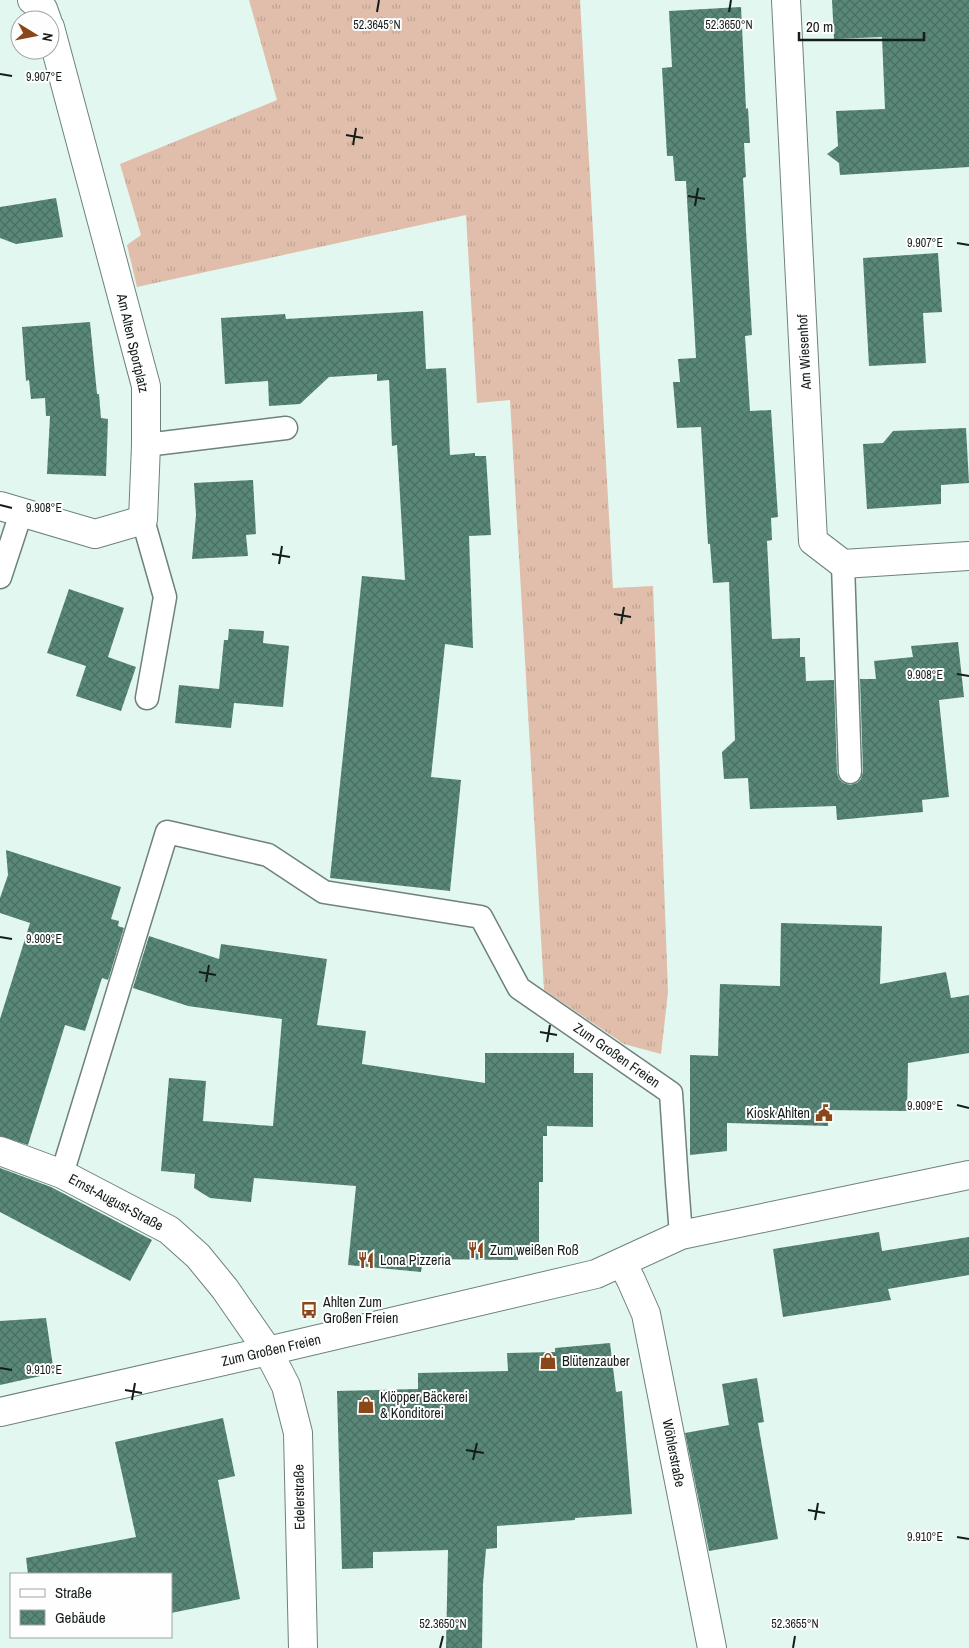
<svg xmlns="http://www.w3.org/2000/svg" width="969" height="1648" viewBox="0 0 969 1648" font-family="'Archivo Narrow',sans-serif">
  <defs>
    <pattern id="grass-tufts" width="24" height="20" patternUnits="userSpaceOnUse" patternTransform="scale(1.25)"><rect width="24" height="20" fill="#e0beab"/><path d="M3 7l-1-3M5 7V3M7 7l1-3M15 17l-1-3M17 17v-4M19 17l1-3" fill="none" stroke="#bfa393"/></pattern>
    <pattern id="building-cross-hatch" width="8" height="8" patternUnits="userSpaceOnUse" patternTransform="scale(1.25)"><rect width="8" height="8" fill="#598879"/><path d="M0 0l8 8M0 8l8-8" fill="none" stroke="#486f62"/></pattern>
  </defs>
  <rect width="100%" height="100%" fill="#e1f7ef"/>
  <polygon fill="url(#grass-tufts)" points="249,0 580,0 613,588 653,586 668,992 661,1054 624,1044 544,990 510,400 477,403 466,215 137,287 127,245 141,235 120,164 277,100"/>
  <g fill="url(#building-cross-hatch)">
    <polygon points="832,0 969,0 969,167 840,175 839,163 827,154 838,146 836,111 885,109 882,37 834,39"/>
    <polygon points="741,7 746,109 748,108 750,143 744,143 746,177 743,178 752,335 745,336 750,411 771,410 778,517 771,518 772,540 767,541 772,639 800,638 800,657 805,657 806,681 834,680 837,773 839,779 843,783 850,785 857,783 861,779 863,772 860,679 876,679 874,661 913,657 911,646 958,642 964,697 939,700 949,797 922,800 923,812 837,820 836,806 750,809 748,778 724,779 722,752 735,740 729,582 713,583 710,544 708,544 701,427 677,428 673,382 680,382 678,359 696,358 686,181 675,181 673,156 667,156 662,68 672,67 669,11"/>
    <polygon points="56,198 63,237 16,244 0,238 0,207"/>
    <polygon points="938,253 942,312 923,313 926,363 869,366 863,258"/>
    <polygon points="423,311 426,369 446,368 450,455 475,453 475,456 486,456 491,535 469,536 473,648 445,644 431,777 461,780 450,891 330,878 362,576 405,580 397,445 392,446 389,380 377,381 377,374 329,377 300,404 269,406 268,381 225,384 221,318 285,314 286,319"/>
    <polygon points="90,322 97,394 99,394 101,418 108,419 106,476 47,474 50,416 46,416 45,398 31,399 29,380 26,381 22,327"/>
    <polygon points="966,428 969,483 941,485 941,504 867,509 863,444 883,443 893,431"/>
    <polygon points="253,480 256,534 246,535 248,556 192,559 196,515 194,483"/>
    <polygon points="69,589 124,608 108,657 136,667 121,711 76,696 86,666 47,653"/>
    <polygon points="229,629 264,631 263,643 289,646 283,707 234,703 231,728 175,723 179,685 219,689 224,640 228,640"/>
    <polygon points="6,850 121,887 111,919 119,921 118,926 124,928 108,980 102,978 85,1031 65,1025 28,1145 0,1136 0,1019 30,923 0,913 0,898 8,875"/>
    <polygon points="781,923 882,926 880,984 946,972 951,998 969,995 969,1053 908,1063 907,1111 828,1110 828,1126 727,1123 727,1151 690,1155 690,1055 718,1056 720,984 780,986"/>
    <polygon points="149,936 219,959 221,944 327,959 317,1025 366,1031 362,1064 485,1083 485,1053 574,1053 574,1073 593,1073 593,1127 547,1126 547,1136 543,1136 543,1182 539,1182 539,1250 518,1250 518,1260 423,1259 421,1272 348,1265 356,1186 254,1178 251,1202 210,1198 194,1188 195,1174 161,1171 169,1078 206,1081 203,1121 273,1126 282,1019 188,1006 133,988"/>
    <polygon points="0,1168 51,1187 152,1240 130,1281 0,1212"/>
    <polygon points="879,1232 882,1251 969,1237 969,1275 888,1289 891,1300 783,1317 773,1249"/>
    <polygon points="46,1318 54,1373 0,1385 0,1321"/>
    <polygon points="610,1343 616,1392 622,1391 632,1514 575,1518 575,1520 497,1526 497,1548 486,1549 483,1584 482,1648 446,1648 448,1550 373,1552 373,1568 342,1569 337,1391 418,1389 418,1373 508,1371 507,1353 555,1352 555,1348"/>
    <polygon points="757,1378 764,1422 758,1423 778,1539 709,1551 685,1433 729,1425 722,1384"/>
    <polygon points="223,1418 235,1476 218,1480 240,1599 171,1613 171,1574 28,1574 26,1558 136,1537 115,1442"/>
  </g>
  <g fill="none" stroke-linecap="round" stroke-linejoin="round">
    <g stroke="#6e827b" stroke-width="25">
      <g id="service">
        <polyline points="146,445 286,428"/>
        <polyline points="143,520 165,597 147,698"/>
        <polyline points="843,564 850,772"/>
        <polyline points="0,577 21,513"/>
        <polyline points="62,1174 167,832 268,855 324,892 481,917 519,988 671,1093 677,1183 681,1235"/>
      </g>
    </g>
    <g stroke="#6e827b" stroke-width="30">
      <g id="minor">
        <polyline points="32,0 43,9 47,20"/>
        <polyline points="786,0 813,541 843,564 969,556"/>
        <polyline points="0,506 95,534 143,520 146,445 146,386 50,27"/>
        <polyline points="0,1151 62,1174 169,1230 198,1256 225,1289 268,1351 286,1386 298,1433 303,1648"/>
        <polyline points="622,1263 631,1280 646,1314 712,1648"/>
        <polyline points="0,1412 268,1351 596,1274 681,1235 969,1175"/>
      </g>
    </g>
    <use href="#service" stroke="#fff" stroke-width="22"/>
    <use href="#minor" stroke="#fff" stroke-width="28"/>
  </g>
  <path fill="none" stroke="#151d1a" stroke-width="2" d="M377 12 379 0M729 12 731 0M0 74 12 76M346 135 363 138M353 145 356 128M688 196 705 199M695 206 698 188M957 243 969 245M0 505 12 508M272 554 290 557M279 564 282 546M614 614 631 617M621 624 624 607M957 674 969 676M0 937 12 939M199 972 216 975M206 982 209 965M540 1032 557 1035M547 1042 550 1025M957 1105 969 1108M0 1368 12 1370M125 1390 142 1393M132 1400 135 1383M466 1450 484 1453M473 1460 477 1443M808 1510 825 1513M815 1520 818 1503M957 1537 969 1539M440 1648 443 1636M793 1648 795 1636"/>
  <defs>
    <g id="civic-bare" transform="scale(1.35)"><path d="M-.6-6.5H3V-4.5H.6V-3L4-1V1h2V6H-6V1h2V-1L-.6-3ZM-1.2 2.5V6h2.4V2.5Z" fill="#8a4719" stroke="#fefefe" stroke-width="2.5" paint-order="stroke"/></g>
    <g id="restaurant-bare" transform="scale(1.35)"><path d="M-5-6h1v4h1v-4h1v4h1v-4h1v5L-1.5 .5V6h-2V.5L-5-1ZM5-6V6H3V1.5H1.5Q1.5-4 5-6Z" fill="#8a4719" stroke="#fefefe" stroke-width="2.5" paint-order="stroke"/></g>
    <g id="bus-bare" transform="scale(1.35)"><path d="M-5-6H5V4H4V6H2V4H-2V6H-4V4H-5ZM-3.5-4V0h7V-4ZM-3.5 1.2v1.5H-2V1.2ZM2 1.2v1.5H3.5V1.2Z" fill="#8a4719" stroke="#fefefe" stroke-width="2.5" paint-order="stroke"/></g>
    <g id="shop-bare" transform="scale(1.35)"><path d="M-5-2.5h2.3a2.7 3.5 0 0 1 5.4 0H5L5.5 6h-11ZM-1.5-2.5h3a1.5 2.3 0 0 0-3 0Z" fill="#8a4719" stroke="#fefefe" stroke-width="2.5" paint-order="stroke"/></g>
  </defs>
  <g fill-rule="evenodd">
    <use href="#civic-bare" x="824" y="1113"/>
    <use href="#restaurant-bare" x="476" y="1250"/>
    <use href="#restaurant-bare" x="366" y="1260"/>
    <use href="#bus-bare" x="309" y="1310"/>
    <use href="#shop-bare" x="548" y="1361"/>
    <use href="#shop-bare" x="366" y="1405"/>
  </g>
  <g text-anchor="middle" stroke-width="4" stroke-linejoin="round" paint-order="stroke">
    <g font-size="14" fill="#151d1a" stroke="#fefefe">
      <text transform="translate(133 343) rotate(77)" y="5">Am Alten Sportplatz</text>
      <text transform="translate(804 352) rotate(-93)" y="5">Am Wiesenhof</text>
      <text transform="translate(617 1055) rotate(35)" y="5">Zum Großen Freien</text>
      <text transform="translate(116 1202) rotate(28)" y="5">Ernst-August-Straße</text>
      <text transform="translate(271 1350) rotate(-13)" y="5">Zum Großen Freien</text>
      <text transform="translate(674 1453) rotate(79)" y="5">Wöhlerstraße</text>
      <text transform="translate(299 1497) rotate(-91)" y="5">Edelerstraße</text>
    </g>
    <g font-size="14" fill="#151d1a" stroke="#fefefe" text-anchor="start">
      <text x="810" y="1118" text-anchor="end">Kiosk Ahlten</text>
      <text x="490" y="1255">Zum weißen Roß</text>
      <text x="380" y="1265">Lona Pizzeria</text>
      <text x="323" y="1307">Ahlten Zum<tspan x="323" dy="16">Großen Freien</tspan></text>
      <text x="562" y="1366">Blütenzauber</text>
      <text x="380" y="1402">Klöpper Bäckerei<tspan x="380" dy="16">&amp; Konditorei</tspan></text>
    </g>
  </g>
  <g font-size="12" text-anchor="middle" fill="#151d1a" stroke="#fefefe" stroke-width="4" stroke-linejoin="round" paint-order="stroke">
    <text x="377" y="29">52.3645°N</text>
    <text x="729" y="29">52.3650°N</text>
    <text x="44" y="81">9.907°E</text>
    <text x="925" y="247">9.907°E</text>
    <text x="44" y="512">9.908°E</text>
    <text x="925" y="679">9.908°E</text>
    <text x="44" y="943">9.909°E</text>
    <text x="925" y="1110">9.909°E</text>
    <text x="44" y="1374">9.910°E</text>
    <text x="925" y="1541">9.910°E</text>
    <text x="443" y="1628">52.3650°N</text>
    <text x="795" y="1628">52.3655°N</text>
  </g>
  <rect x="10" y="1573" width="162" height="65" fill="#fefefe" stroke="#a1a4a3"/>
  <rect x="20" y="1589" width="25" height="8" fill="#ffffff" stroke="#a1a4a3"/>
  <text x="55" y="1598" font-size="15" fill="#151d1a">Straße</text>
  <rect x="20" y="1610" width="25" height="15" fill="url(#building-cross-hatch)" stroke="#a1a4a3"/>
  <text x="55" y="1623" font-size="15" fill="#151d1a">Gebäude</text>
  <g transform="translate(35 35) rotate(100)"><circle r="24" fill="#fefefe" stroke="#a1a4a3"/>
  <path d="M0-4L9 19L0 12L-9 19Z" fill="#8a4719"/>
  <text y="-8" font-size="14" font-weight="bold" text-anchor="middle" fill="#151d1a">N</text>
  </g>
  <path d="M799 32v8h125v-8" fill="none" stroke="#151d1a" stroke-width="2.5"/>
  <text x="806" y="32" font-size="15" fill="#151d1a" stroke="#fefefe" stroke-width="4" paint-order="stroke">20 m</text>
</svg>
